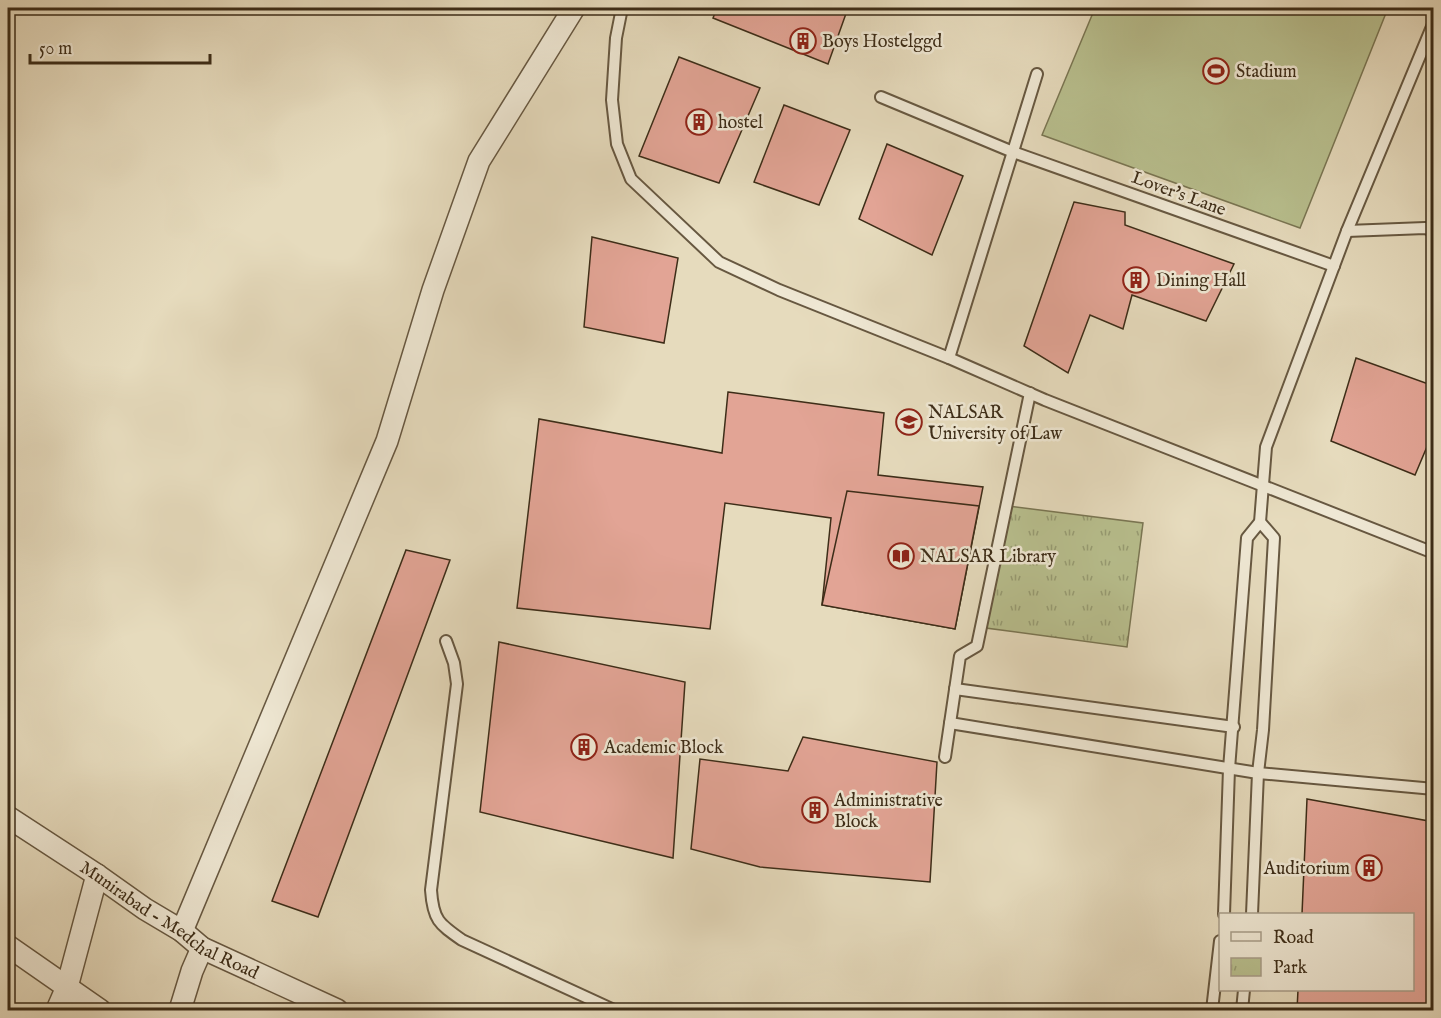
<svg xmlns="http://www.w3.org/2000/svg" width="1441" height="1018" viewBox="0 0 1441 1018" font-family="'IM FELL English',serif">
  <defs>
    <pattern id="park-tufts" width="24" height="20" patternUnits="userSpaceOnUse" patternTransform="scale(1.5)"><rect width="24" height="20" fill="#b8bf8e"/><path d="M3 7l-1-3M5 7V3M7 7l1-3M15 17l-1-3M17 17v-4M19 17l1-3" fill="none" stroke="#979c73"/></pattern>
  </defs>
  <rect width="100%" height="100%" fill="#e6dbbd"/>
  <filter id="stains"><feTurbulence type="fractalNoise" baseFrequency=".00333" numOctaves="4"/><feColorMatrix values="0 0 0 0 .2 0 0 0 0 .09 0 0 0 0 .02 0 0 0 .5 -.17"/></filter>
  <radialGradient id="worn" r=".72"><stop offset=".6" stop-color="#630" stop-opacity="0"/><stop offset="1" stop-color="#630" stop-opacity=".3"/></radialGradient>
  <polygon fill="#b8bf8e" stroke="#7a7653" stroke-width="1.5" points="1095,8 1388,8 1300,228 1042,135"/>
  <polygon fill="url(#park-tufts)" stroke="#7a7653" stroke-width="1.5" points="1008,506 1143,523 1127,647 986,628"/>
  <g fill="#e2a495" stroke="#3d2d18" stroke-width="1.5">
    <polygon points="717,8 848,8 828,64 713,18"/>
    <polygon points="679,57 760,88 719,183 639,156"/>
    <polygon points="784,105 850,130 819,205 754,182"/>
    <polygon points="887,144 963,176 932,255 859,219"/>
    <polygon points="1074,202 1125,212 1125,225 1234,264 1206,321 1132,295 1123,329 1090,315 1068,373 1024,346"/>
    <polygon points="592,237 678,258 664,343 584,327"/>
    <polygon points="1356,358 1434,386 1434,430 1415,475 1331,441"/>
    <polygon points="728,392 884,413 878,475 983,487 955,629 822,605 831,518 725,503 710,629 517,608 539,419 722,453"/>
    <polygon points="847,491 979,506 955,629 822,605"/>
    <polygon points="406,550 450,560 318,917 272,901"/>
    <polygon points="499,642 685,682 673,858 480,812"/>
    <polygon points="803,737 937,762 930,882 760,867 691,849 700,759 788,771"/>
    <polygon points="1307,799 1434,822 1434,1008 1405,1010 1297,1010 1298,990 1412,990 1412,914 1302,914"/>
  </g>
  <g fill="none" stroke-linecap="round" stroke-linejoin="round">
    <g stroke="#675841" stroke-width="14">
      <g id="lane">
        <polyline points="622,8 616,38 612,100 617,144 631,179 719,262 779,290 949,358 1045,400 1434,553"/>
        <polyline points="881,97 1013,152 1334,266"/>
        <polyline points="1347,231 1425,228 1434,231"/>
        <polyline points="949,358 1037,74"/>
        <path d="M446 641 454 663 457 684 431 890C433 920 439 924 462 940L614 1010"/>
        <polyline points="955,689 1234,727"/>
        <polyline points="950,723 1258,773 1434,789"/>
        <polyline points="945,757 960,656 977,646 1030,393"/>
        <polyline points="1224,914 1229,769 1247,538 1260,522 1266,447 1347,231 1434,22"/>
        <polyline points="1252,914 1258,773 1263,730 1274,538 1260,522"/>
        <polyline points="1212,1010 1220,941"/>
        <polyline points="1242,1010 1244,990"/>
      </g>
    </g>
    <g stroke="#675841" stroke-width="24">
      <g id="street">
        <path id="s1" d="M8 817 97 875 145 909 182 931 202 948 337 1010"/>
        <polyline points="182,931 387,441 433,290 479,161 574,8"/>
        <polyline points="8,946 100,1010"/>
        <polyline points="57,1010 67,987 97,875"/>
        <polyline points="180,1010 192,971 202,948"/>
      </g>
    </g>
    <use href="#lane" stroke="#efe8d4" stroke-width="10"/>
    <use href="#street" stroke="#efe8d4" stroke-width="21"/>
  </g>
  <defs>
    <g id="building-ring" transform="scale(1.35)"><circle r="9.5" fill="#efe8d4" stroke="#8f2418" stroke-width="1.5"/><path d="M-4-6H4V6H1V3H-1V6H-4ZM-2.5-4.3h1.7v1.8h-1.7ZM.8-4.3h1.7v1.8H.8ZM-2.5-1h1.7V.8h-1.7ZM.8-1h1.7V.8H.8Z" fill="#8f2418"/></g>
    <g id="stadium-ring" transform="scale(1.35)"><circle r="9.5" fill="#efe8d4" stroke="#8f2418" stroke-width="1.5"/><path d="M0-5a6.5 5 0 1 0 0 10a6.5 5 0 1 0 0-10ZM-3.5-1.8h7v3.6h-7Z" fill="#8f2418"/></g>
    <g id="university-ring" transform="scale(1.35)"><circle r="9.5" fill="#efe8d4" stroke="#8f2418" stroke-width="1.5"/><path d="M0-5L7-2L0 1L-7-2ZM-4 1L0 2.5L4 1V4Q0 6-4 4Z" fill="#8f2418"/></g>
    <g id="library-ring" transform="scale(1.35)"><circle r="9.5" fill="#efe8d4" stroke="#8f2418" stroke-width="1.5"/><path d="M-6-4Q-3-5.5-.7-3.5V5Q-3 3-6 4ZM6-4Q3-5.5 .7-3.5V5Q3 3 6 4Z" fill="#8f2418"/></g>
  </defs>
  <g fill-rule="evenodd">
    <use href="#building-ring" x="803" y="41"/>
    <use href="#stadium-ring" x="1216" y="71"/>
    <use href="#building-ring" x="699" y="122"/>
    <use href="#building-ring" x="1136" y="280"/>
    <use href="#university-ring" x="909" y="422"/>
    <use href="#library-ring" x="901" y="556"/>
    <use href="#building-ring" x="584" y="747"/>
    <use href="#building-ring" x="815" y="810"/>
    <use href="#building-ring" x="1369" y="868"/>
  </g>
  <g text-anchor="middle" stroke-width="5" stroke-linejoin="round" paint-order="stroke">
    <g font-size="18" fill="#3d2d18" stroke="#efe8d4" text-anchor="start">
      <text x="822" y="47">Boys Hostelggd</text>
      <text x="1236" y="77">Stadium</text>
      <text x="718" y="128">hostel</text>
      <text x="1156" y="286">Dining Hall</text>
      <text x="928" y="418">NALSAR<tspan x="928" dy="21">University of Law</tspan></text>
      <text x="920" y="562">NALSAR Library</text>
      <text x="604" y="753">Academic Block</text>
      <text x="834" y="806">Administrative<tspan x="834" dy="21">Block</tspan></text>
      <text x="1350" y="874" text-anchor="end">Auditorium</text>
    </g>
    <g font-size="18" fill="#3d2d18" stroke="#efe8d4">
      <text transform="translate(1179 193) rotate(20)" y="6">Lover's Lane</text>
      <text dy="6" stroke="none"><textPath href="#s1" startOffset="192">Munirabad - Medchal Road</textPath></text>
    </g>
  </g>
  <rect width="1441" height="1018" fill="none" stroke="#e6dbbd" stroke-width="30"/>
  <rect x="9" y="9" width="1423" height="1000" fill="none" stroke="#3d2d18" stroke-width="3"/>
  <rect x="15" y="15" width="1411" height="988" fill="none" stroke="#3d2d18" stroke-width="1.5"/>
  <rect x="1219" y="913" width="195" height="78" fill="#efe8d4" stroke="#a89d89" stroke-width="1.5"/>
  <rect x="1231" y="932" width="30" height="9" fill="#efe8d4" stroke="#a89d89" stroke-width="1.5"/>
  <text x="1273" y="943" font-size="18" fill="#3d2d18">Road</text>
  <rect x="1231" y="958" width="30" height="18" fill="url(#park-tufts)" stroke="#a89d89" stroke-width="1.5"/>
  <text x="1273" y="973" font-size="18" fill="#3d2d18">Park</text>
  <path d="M30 54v9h180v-9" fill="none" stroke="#3d2d18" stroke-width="3"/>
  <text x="39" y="54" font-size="18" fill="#3d2d18" stroke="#efe8d4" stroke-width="4.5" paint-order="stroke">50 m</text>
  <rect width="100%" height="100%" filter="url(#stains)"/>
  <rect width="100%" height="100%" fill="url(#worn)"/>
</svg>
